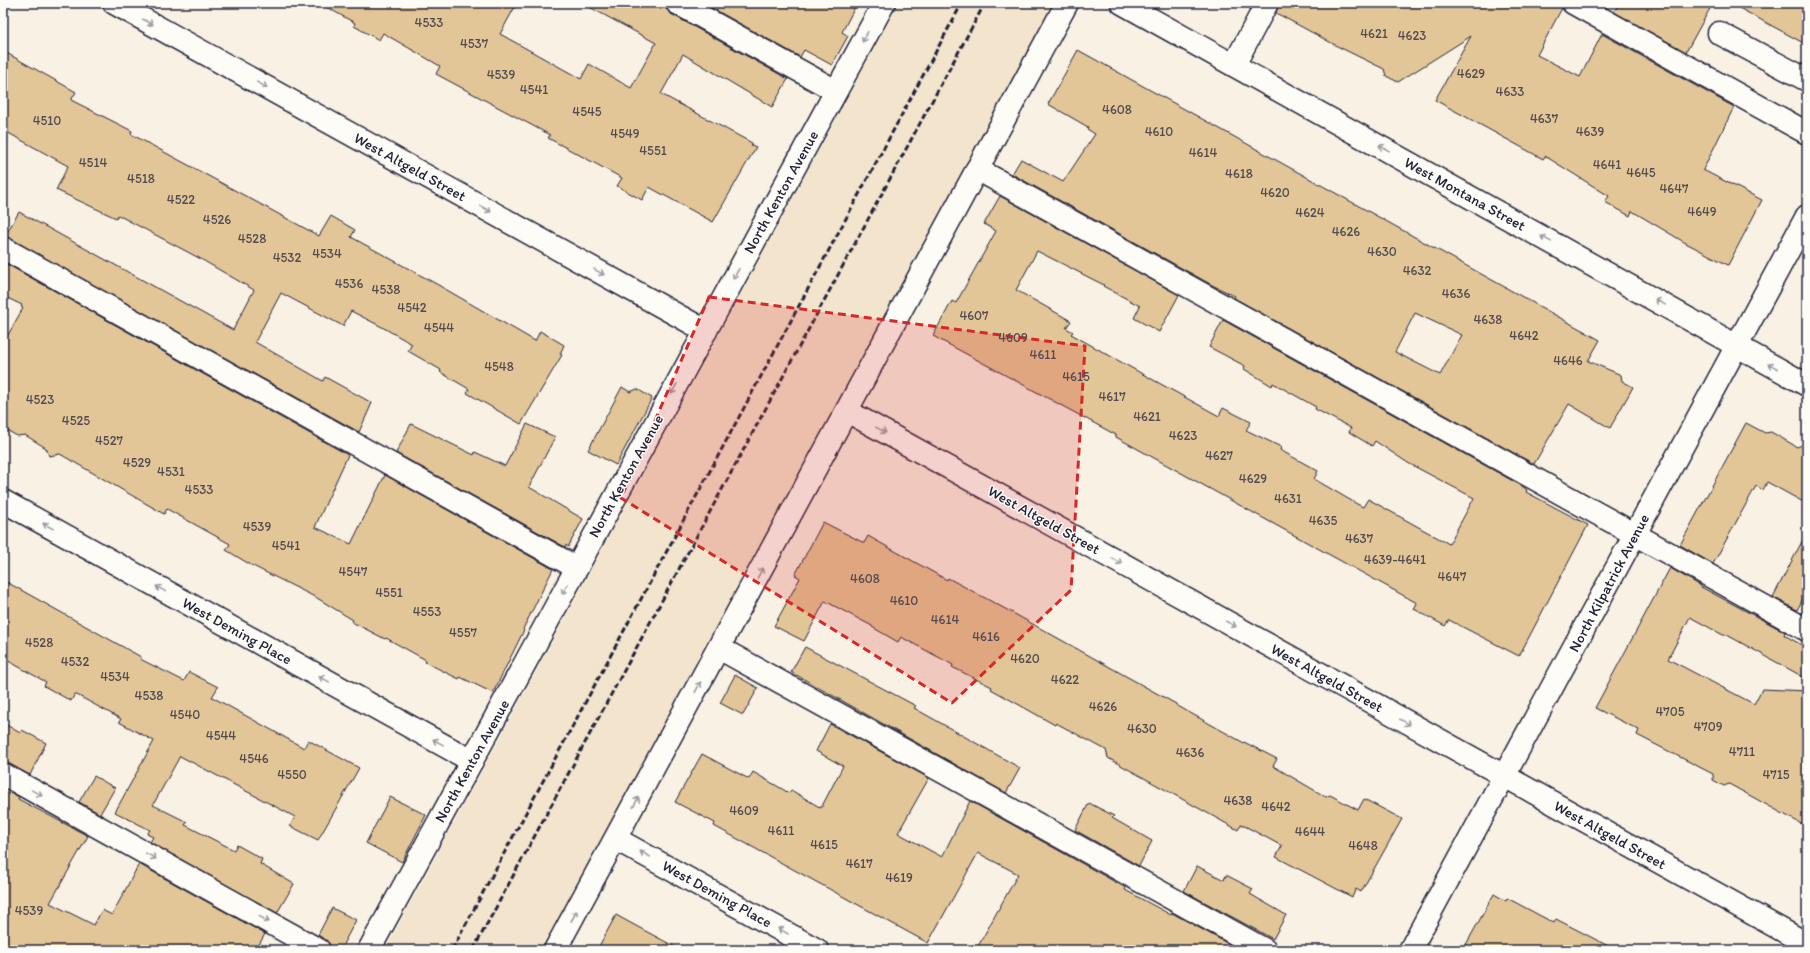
<svg xmlns="http://www.w3.org/2000/svg" width="1810" height="953" viewBox="0 0 1810 953" font-family="Itim,sans-serif">
  <rect width="100%" height="100%" fill="#f8f1e4"/>
  <filter id="ink" filterUnits="userSpaceOnUse"><feTurbulence type="fractalNoise" baseFrequency=".025" numOctaves="2"/><feDisplacementMap in="SourceGraphic" scale="8" xChannelSelector="R" yChannelSelector="G"/><feConvolveMatrix kernelMatrix="1 2 1 2 8 2 1 2 1" color-interpolation-filters="sRGB"/></filter>
  <g filter="url(#ink)">
    <polygon fill="#f2e4cd" points="899,3 1055,3 541,950 385,950"/>
    <g fill="#e3c697" stroke="#22223b" fill-rule="evenodd">
      <polygon points="319,3 517,3 500,34 581,79 589,64 631,88 656,43 582,3 665,3 666,9 671,14 788,79 772,107 683,54 661,94 752,143 751,145 756,147 713,222 649,187 642,200 617,186 622,178 548,138 550,135 436,74 440,66 383,33 379,40 354,26 355,23"/>
      <polygon points="703,3 857,3 842,32 848,36 832,65 804,50 800,57"/>
      <polygon points="1279,3 1561,3 1562,8 1537,55 1580,77 1602,34 1734,107 1703,170 1762,200 1728,265 1684,242 1632,211 1630,216 1605,202 1609,196 1545,156 1543,159 1435,100 1471,36 1398,82 1386,76 1384,69 1339,47 1276,13"/>
      <polygon points="1619,3 1713,3 1686,52 1614,12"/>
      <polygon points="1730,3 1807,3 1807,45"/>
      <path d="M1078 50 1600 340 1588 361 1621 375 1622 381 1633 387 1610 428 1569 404 1534 464 1234 298 1235 296 1212 285 1012 174 1021 159 1063 182 1095 134 1087 129 1088 127 1048 104ZM1415 313 1462 335 1440 375 1395 352Z"/>
      <polygon points="3,51 76,92 71,100 132,131 131,134 319,236 331,216 355,230 351,237 440,286 535,341 540,331 564,345 560,354 562,355 521,424 467,393 469,389 440,372 441,370 408,351 412,344 382,327 351,311 343,326 281,293 255,342 323,381 325,377 372,403 359,432 5,236 19,212 233,330 254,290 199,258 118,215 116,218 56,190 68,166 3,130"/>
      <polygon points="1000,196 1179,295 1159,332 1134,318 1140,306 1103,286 1104,285 1037,251 1016,290 1071,321 1066,328 1073,332 1071,334 1128,366 1219,416 1223,408 1251,422 1246,430 1281,447 1280,450 1318,471 1314,479 1357,504 1363,507 1368,499 1449,544 1474,498 1408,463 1375,441 1372,446 1349,432 1351,428 1315,409 1316,407 1273,383 1272,386 1244,369 1245,366 1209,347 1223,320 1522,486 1527,490 1526,492 1588,525 1519,656 1449,620 1445,626 1414,609 1417,603 1116,437 1116,435 933,336 952,301 956,303 996,231 984,224"/>
      <polygon points="3,262 348,455 315,527 351,544 385,475 553,569 523,629 524,630 493,693 460,677 459,679 425,662 426,660 386,638 385,639 352,622 353,620 317,598 251,565 226,550 230,544 167,509 164,514 60,454 49,456 46,448 25,435 17,436 3,428 3,344 23,308 21,307 22,305 3,296"/>
      <polygon points="622,387 630,392 637,389 652,398 616,465 588,450"/>
      <polygon points="1746,423 1765,433 1771,432 1797,447 1807,443 1807,504 1767,482 1763,490 1756,486 1713,564 1680,545"/>
      <polygon points="411,424 474,455 475,452 505,466 527,424 555,437 529,487 583,519 568,547 566,545 565,547 396,453"/>
      <polygon points="823,522 864,543 868,536 947,580 948,578 1011,612 1176,704 1176,705 1244,743 1244,742 1277,759 1273,766 1326,797 1330,795 1358,810 1364,799 1402,819 1361,892 1356,889 1352,897 1276,857 1282,846 1241,824 1238,830 1108,758 1106,750 1056,723 1055,725 991,689 992,687 952,667 953,665 901,637 898,642 872,627 872,626 825,601 804,641 774,626 800,578 795,575"/>
      <polygon points="1807,532 1807,591 1797,610 1773,597"/>
      <polygon points="1670,568 1701,586 1701,587 1785,632 1784,635 1807,648 1807,679 1727,635 1723,635 1690,617 1668,659 1754,704 1762,689 1807,691 1807,827 1729,784 1724,786 1713,780 1713,774 1637,735 1639,730 1595,708"/>
      <polygon points="3,580 141,657 140,659 184,681 189,672 218,687 212,697 304,748 308,740 359,768 318,840 290,826 295,817 180,756 153,805 187,822 185,825 234,850 237,845 262,859 260,864 294,884 277,913 150,842 153,837 147,834 150,830 115,812 154,741 119,722 121,719 75,694 71,701 44,686 46,682 3,658"/>
      <polygon points="805,647 916,706 914,708 1020,768 1006,793 791,672"/>
      <polygon points="735,675 758,688 743,715 720,703"/>
      <polygon points="3,723 20,733 22,730 46,743 30,775 3,762"/>
      <polygon points="830,724 929,778 898,833 942,857 970,801 1126,888 1125,890 1171,915 1172,913 1234,947 1233,950 976,950 1018,874 978,853 928,943 714,826 715,823 675,802 702,754 749,779 753,772 789,793 791,790 821,808 843,766 816,751"/>
      <polygon points="94,776 115,788 100,814 79,802"/>
      <polygon points="3,788 19,797 18,799 88,836 50,903 94,925 102,910 112,915 139,864 265,934 256,950 3,950"/>
      <polygon points="390,797 426,815 402,862 366,843"/>
      <polygon points="1089,803 1114,816 1112,818 1152,841 1139,866 1075,830"/>
      <polygon points="1197,866 1224,880 1226,875 1253,889 1250,894 1286,915 1273,939 1184,891"/>
      <polygon points="1494,894 1506,901 1507,898 1554,923 1556,919 1616,950 1463,950"/>
      <polygon points="332,908 356,920 340,950 331,950 329,943 318,935"/>
      <polygon points="616,915 636,926 681,950 597,950"/>
    </g>
    <g fill="none" stroke-linecap="round" stroke-linejoin="round">
      <g stroke="#22223b" stroke-width="25">
        <g id="minor">
          <polyline points="114,3 706,331"/>
          <polyline points="677,3 836,91"/>
          <polyline points="1122,3 1807,385"/>
          <polyline points="1573,3 1807,133"/>
          <polyline points="1719,33 1807,80"/>
          <polyline points="1234,65 1267,3"/>
          <polyline points="977,169 1807,630"/>
          <polyline points="3,248 577,568"/>
          <polyline points="847,411 1807,944"/>
          <polyline points="3,501 472,761"/>
          <polyline points="719,648 1265,950"/>
          <polyline points="3,774 319,950"/>
          <polyline points="616,839 817,950"/>
          <polyline points="369,950 884,3"/>
          <polyline points="555,950 1067,3"/>
          <polyline points="1410,950 1807,216"/>
        </g>
      </g>
      <use href="#minor" stroke="#fdfcf7" stroke-width="22"/>
      <g stroke="#22223b" stroke-width="3" stroke-dasharray="6 3" stroke-linecap="butt">
        <polyline points="452,950 962,3"/>
        <polyline points="473,950 985,3"/>
      </g>
    </g>
    <defs><path id="oneway-shaft" d="M-6 0H5M1.5-3L5.5 0L1.5 3" fill="none" stroke-width="1.6" stroke-linecap="round" stroke-linejoin="round"/></defs>
    <g stroke="#9a9aa2">
      <use href="#oneway-shaft" transform="translate(148 22) rotate(29)"/>
      <use href="#oneway-shaft" transform="translate(865 37) rotate(118)"/>
      <use href="#oneway-shaft" transform="translate(262 85) rotate(29)"/>
      <use href="#oneway-shaft" transform="translate(1384 148) rotate(-151)"/>
      <use href="#oneway-shaft" transform="translate(486 209) rotate(29)"/>
      <use href="#oneway-shaft" transform="translate(1546 239) rotate(-151)"/>
      <use href="#oneway-shaft" transform="translate(599 272) rotate(29)"/>
      <use href="#oneway-shaft" transform="translate(736 274) rotate(119)"/>
      <use href="#oneway-shaft" transform="translate(1660 302) rotate(-151)"/>
      <use href="#oneway-shaft" transform="translate(1773 366) rotate(-151)"/>
      <use href="#oneway-shaft" transform="translate(674 389) rotate(119)"/>
      <use href="#oneway-shaft" transform="translate(881 430) rotate(29)"/>
      <use href="#oneway-shaft" transform="translate(48 526) rotate(-151)"/>
      <use href="#oneway-shaft" transform="translate(1117 561) rotate(29)"/>
      <use href="#oneway-shaft" transform="translate(760 573) rotate(-62)"/>
      <use href="#oneway-shaft" transform="translate(161 589) rotate(-151)"/>
      <use href="#oneway-shaft" transform="translate(565 589) rotate(119)"/>
      <use href="#oneway-shaft" transform="translate(1231 624) rotate(29)"/>
      <use href="#oneway-shaft" transform="translate(324 679) rotate(-151)"/>
      <use href="#oneway-shaft" transform="translate(698 687) rotate(-62)"/>
      <use href="#oneway-shaft" transform="translate(1405 722) rotate(29)"/>
      <use href="#oneway-shaft" transform="translate(438 742) rotate(-151)"/>
      <use href="#oneway-shaft" transform="translate(37 793) rotate(29)"/>
      <use href="#oneway-shaft" transform="translate(636 802) rotate(-62)"/>
      <use href="#oneway-shaft" transform="translate(645 854) rotate(-151)"/>
      <use href="#oneway-shaft" transform="translate(151 856) rotate(29)"/>
      <use href="#oneway-shaft" transform="translate(574 916) rotate(-61)"/>
      <use href="#oneway-shaft" transform="translate(264 919) rotate(29)"/>
      <use href="#oneway-shaft" transform="translate(783 931) rotate(-151)"/>
    </g>
  </g>
  <path fill="#d62828" fill-opacity="0.2" stroke="#d62828" stroke-width="3" stroke-dasharray="8 5" stroke-linejoin="round" d="M709 297 1085 346 1071 590 952 703 621 498Z"/>
  <g text-anchor="middle" stroke-width="3" stroke-linejoin="round" paint-order="stroke">
    <g font-size="13" fill="#524b52">
      <text x="429" y="27">4533</text>
      <text x="1374" y="38">4621</text>
      <text x="1412" y="40">4623</text>
      <text x="474" y="48">4537</text>
      <text x="1471" y="78">4629</text>
      <text x="501" y="79">4539</text>
      <text x="534" y="94">4541</text>
      <text x="1510" y="96">4633</text>
      <text x="1117" y="114">4608</text>
      <text x="587" y="116">4545</text>
      <text x="1544" y="123">4637</text>
      <text x="47" y="125">4510</text>
      <text x="1159" y="136">4610</text>
      <text x="1590" y="136">4639</text>
      <text x="625" y="138">4549</text>
      <text x="653" y="155">4551</text>
      <text x="1203" y="157">4614</text>
      <text x="93" y="167">4514</text>
      <text x="1607" y="169">4641</text>
      <text x="1641" y="177">4645</text>
      <text x="1239" y="178">4618</text>
      <text x="141" y="183">4518</text>
      <text x="1674" y="193">4647</text>
      <text x="1275" y="197">4620</text>
      <text x="181" y="204">4522</text>
      <text x="1702" y="216">4649</text>
      <text x="1310" y="217">4624</text>
      <text x="217" y="224">4526</text>
      <text x="1346" y="236">4626</text>
      <text x="252" y="243">4528</text>
      <text x="1382" y="256">4630</text>
      <text x="327" y="258">4534</text>
      <text x="287" y="262">4532</text>
      <text x="1417" y="275">4632</text>
      <text x="349" y="288">4536</text>
      <text x="386" y="294">4538</text>
      <text x="1456" y="298">4636</text>
      <text x="412" y="312">4542</text>
      <text x="974" y="320">4607</text>
      <text x="1488" y="324">4638</text>
      <text x="439" y="332">4544</text>
      <text x="1524" y="340">4642</text>
      <text x="1013" y="342">4609</text>
      <text x="1043" y="359">4611</text>
      <text x="1568" y="365">4646</text>
      <text x="499" y="371">4548</text>
      <text x="1076" y="381">4615</text>
      <text x="1112" y="401">4617</text>
      <text x="40" y="404">4523</text>
      <text x="1147" y="421">4621</text>
      <text x="76" y="425">4525</text>
      <text x="1183" y="440">4623</text>
      <text x="109" y="445">4527</text>
      <text x="1219" y="460">4627</text>
      <text x="137" y="467">4529</text>
      <text x="171" y="476">4531</text>
      <text x="1253" y="483">4629</text>
      <text x="199" y="494">4533</text>
      <text x="1288" y="503">4631</text>
      <text x="1323" y="525">4635</text>
      <text x="257" y="531">4539</text>
      <text x="1359" y="543">4637</text>
      <text x="286" y="550">4541</text>
      <text x="1395" y="564">4639-4641</text>
      <text x="353" y="576">4547</text>
      <text x="1452" y="581">4647</text>
      <text x="865" y="583">4608</text>
      <text x="389" y="597">4551</text>
      <text x="904" y="605">4610</text>
      <text x="427" y="616">4553</text>
      <text x="945" y="624">4614</text>
      <text x="463" y="637">4557</text>
      <text x="986" y="641">4616</text>
      <text x="39" y="647">4528</text>
      <text x="1025" y="663">4620</text>
      <text x="75" y="666">4532</text>
      <text x="115" y="681">4534</text>
      <text x="1065" y="684">4622</text>
      <text x="149" y="700">4538</text>
      <text x="1103" y="711">4626</text>
      <text x="1670" y="716">4705</text>
      <text x="185" y="719">4540</text>
      <text x="1708" y="731">4709</text>
      <text x="1142" y="733">4630</text>
      <text x="221" y="740">4544</text>
      <text x="1742" y="756">4711</text>
      <text x="1190" y="757">4636</text>
      <text x="254" y="763">4546</text>
      <text x="292" y="779">4550</text>
      <text x="1776" y="779">4715</text>
      <text x="1238" y="805">4638</text>
      <text x="1276" y="811">4642</text>
      <text x="744" y="815">4609</text>
      <text x="781" y="835">4611</text>
      <text x="1310" y="836">4644</text>
      <text x="824" y="849">4615</text>
      <text x="1363" y="850">4648</text>
      <text x="859" y="868">4617</text>
      <text x="899" y="882">4619</text>
      <text x="29" y="915">4539</text>
    </g>
    <g font-size="15" fill="#22223b" stroke="#fdfcf7">
      <text transform="translate(410 167) rotate(29)" y="5">West Altgeld Street</text>
      <text transform="translate(781 192) rotate(-61)" y="5">North Kenton Avenue</text>
      <text transform="translate(1465 194) rotate(29)" y="5">West Montana Street</text>
      <text transform="translate(626 476) rotate(-61)" y="5">North Kenton Avenue</text>
      <text transform="translate(1044 520) rotate(29)" y="5">West Altgeld Street</text>
      <text transform="translate(1609 583) rotate(-62)" y="5">North Kilpatrick Avenue</text>
      <text transform="translate(237 631) rotate(29)" y="5">West Deming Place</text>
      <text transform="translate(1327 678) rotate(29)" y="5">West Altgeld Street</text>
      <text transform="translate(472 761) rotate(-61)" y="5">North Kenton Avenue</text>
      <text transform="translate(1610 835) rotate(29)" y="5">West Altgeld Street</text>
      <text transform="translate(717 894) rotate(29)" y="5">West Deming Place</text>
    </g>
  </g>
  <rect width="1810" height="953" fill="none" stroke="#fdfcf7" stroke-width="16"/>
  <rect x="8" y="8" width="1794" height="937" fill="none" stroke="#22223b" stroke-width="1.5" filter="url(#ink)"/>
</svg>
